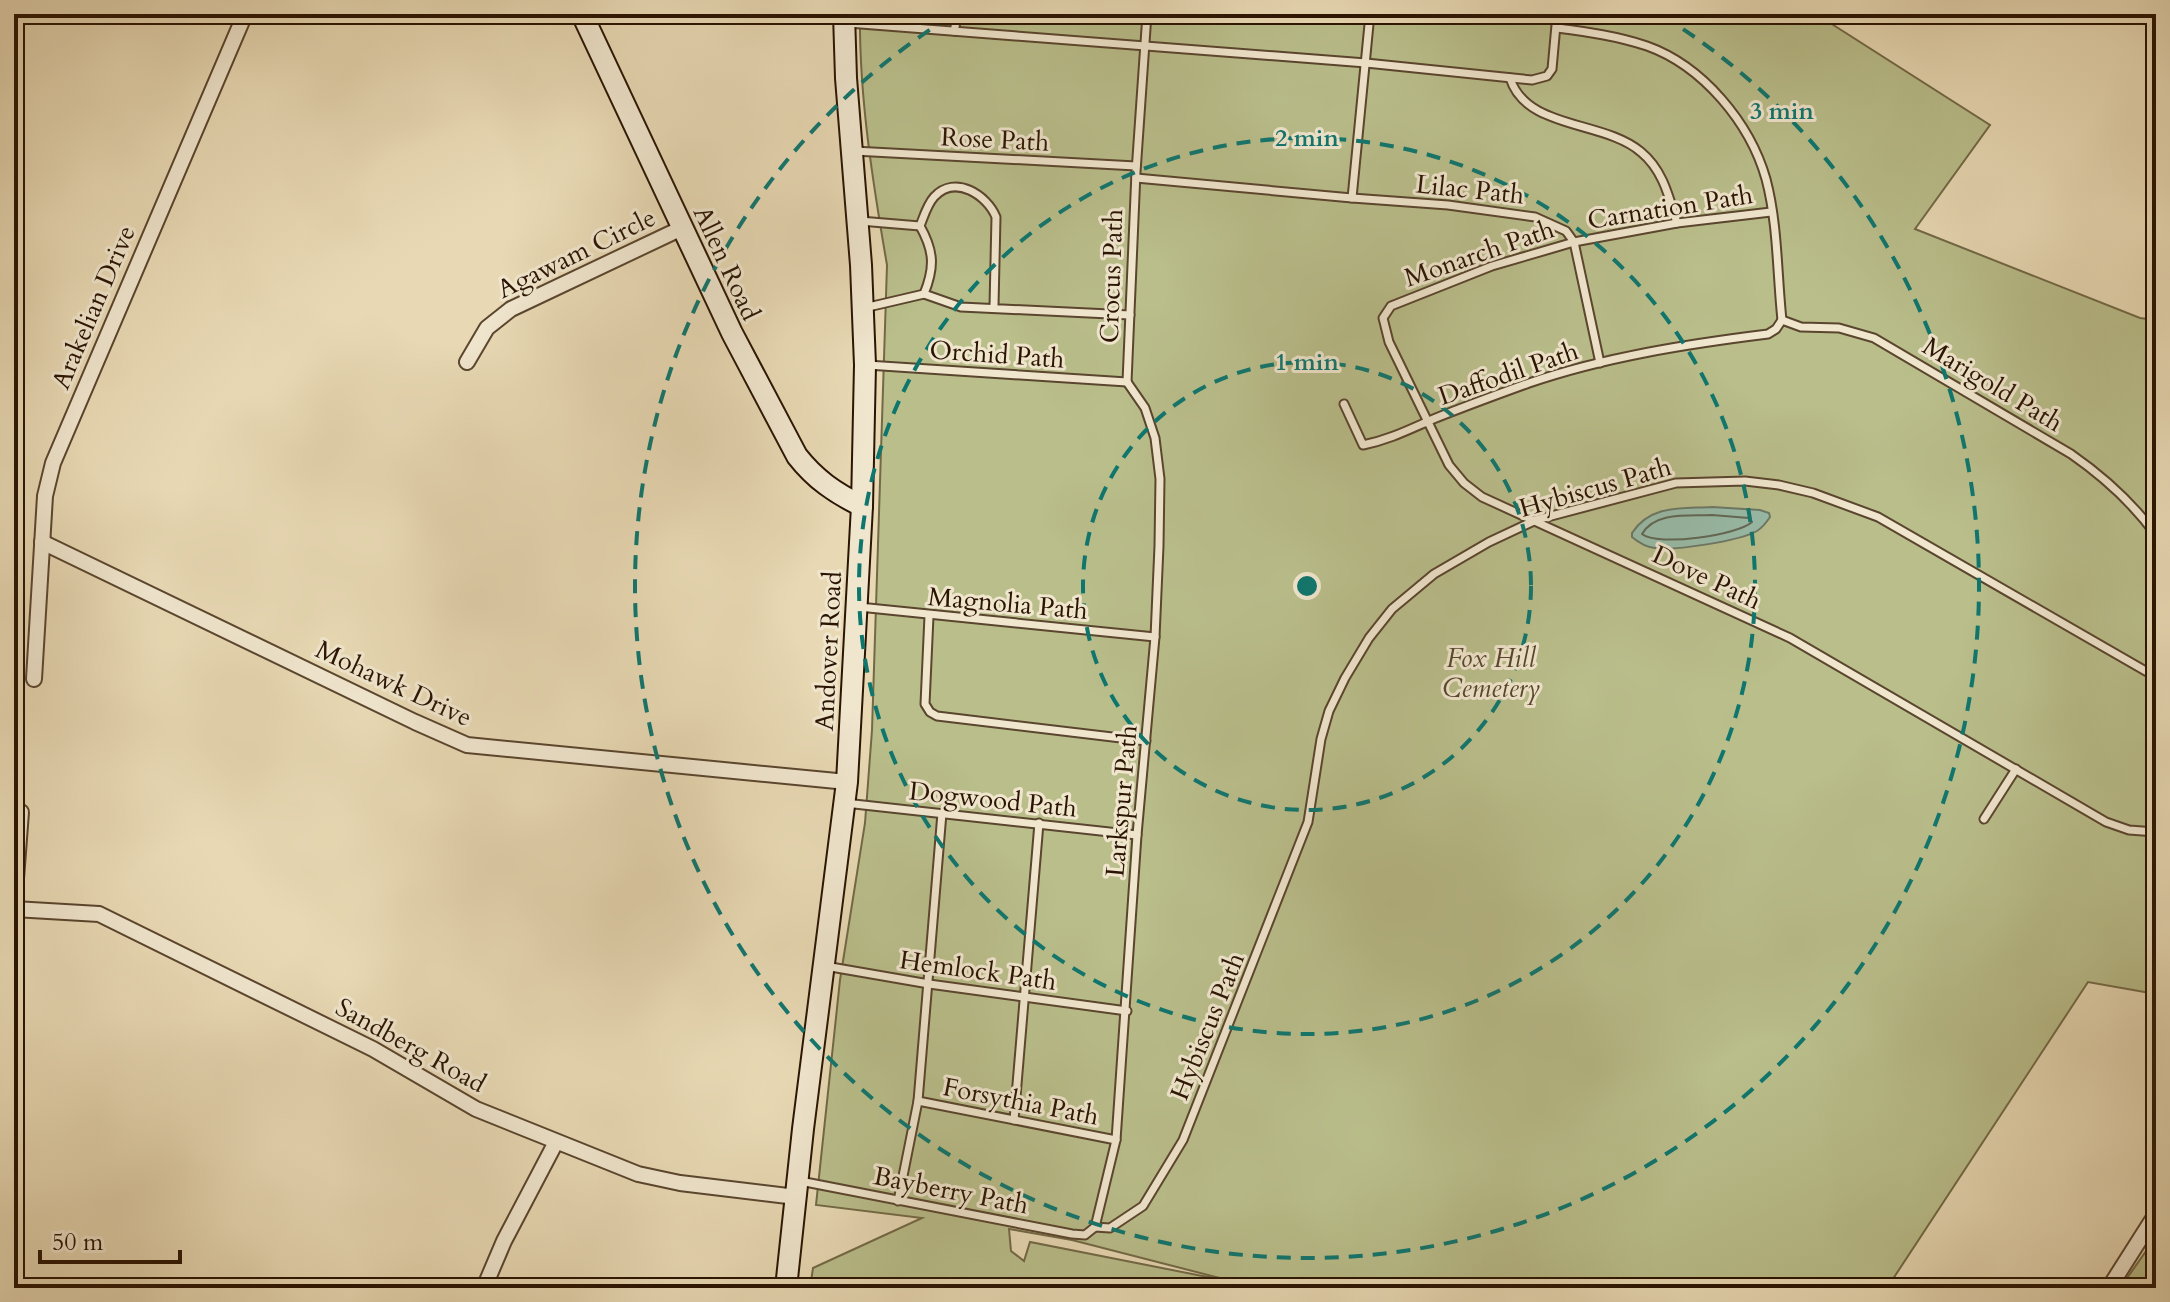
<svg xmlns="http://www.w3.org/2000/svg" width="2170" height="1302" viewBox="0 0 2170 1302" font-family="Cardo,serif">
  <rect width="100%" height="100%" fill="#e8d9b4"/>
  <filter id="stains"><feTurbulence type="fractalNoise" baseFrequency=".0025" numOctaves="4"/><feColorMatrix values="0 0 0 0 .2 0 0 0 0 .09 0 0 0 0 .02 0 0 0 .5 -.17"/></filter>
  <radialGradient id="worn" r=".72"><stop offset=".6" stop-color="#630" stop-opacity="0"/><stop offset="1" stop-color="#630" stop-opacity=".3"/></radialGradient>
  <g fill="#b9be8b" stroke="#726946" stroke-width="2" fill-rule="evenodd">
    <path d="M860 14H1816L1990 125 1915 229 2140 318 2156 320V994L2088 982 1887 1288H810L813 1268 922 1218 816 1205 840 980 865 823 872 730 887 265C873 184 859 96 860 14ZM1009 1229 1072 1240 1243 1284 1030 1242 1024 1261 1011 1251Z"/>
    <polygon points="2156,1237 2156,1288 2120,1288"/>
  </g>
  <path fill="#98bba8" stroke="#6c7866" stroke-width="2" d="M1712 507 1760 510 1769 513 1770 517C1766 523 1763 527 1757 531 1739 541 1675 551 1655 548 1646 547 1639 543 1632 537V533C1651 504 1682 509 1712 507Z"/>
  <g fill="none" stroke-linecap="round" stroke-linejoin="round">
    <path stroke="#616855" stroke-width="2" d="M1712 515 1749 518 1752 522C1738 535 1658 547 1642 534 1655 511 1690 516 1712 515Z"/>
    <g stroke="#5a452e" stroke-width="11">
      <g id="lane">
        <polyline points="848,23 1366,63 1532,80 1547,76 1552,69 1557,14"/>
        <path d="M1557 28C1588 32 1617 36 1647 46 1703 66 1750 123 1766 179 1778 224 1777 274 1782 320"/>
        <polyline points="954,31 958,14"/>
        <path d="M1510 78C1526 130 1604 120 1641 152 1663 170 1669 197 1677 223"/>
        <polyline points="854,151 1136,166"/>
        <polyline points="1136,178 1352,198 1370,14"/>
        <polyline points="1352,198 1448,205 1535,217 1566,231 1574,242 1600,363"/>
        <polyline points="1771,212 1677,223 1574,242 1492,266 1391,306 1383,318 1389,342 1449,465 1464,483 1482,497 1790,638 2106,822 2129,830 2156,832"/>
        <polyline points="860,221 920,226"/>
        <path d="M994 306 996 217C987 195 955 174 934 197 927 205 924 216 920 226 934 251 935 267 924 294L961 307 1130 315"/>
        <polyline points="864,308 924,294"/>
        <path d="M1782 320 1801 327 1839 328 1874 338 2071 454C2104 477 2132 502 2156 535"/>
        <polyline points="867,365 1127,382"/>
        <polyline points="1127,382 1136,172 1147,14"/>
        <path d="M1344 404 1363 445C1388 440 1408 430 1431 420 1463 407 1496 395 1529 383 1605 357 1687 344 1768 334L1776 329 1782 320"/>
        <polyline points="859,607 1155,637"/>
        <polyline points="929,616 925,704 930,712 937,716 1146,741"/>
        <polyline points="845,803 1137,835"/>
        <polyline points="1984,819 2016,769"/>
        <polyline points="825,966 929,984 1127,1011"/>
        <polyline points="918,1101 1116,1140"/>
        <polyline points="1014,1120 1039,823"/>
        <polyline points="800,1181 1072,1234 1085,1235 1095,1227"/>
        <polyline points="898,1201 918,1101 942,813"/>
        <polyline points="1095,1227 1110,1228 1143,1206 1183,1140 1308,822 1321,739 1329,711 1345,678 1369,638 1392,609 1434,574 1489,542 1536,520 1676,483 1745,481 1779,485 1813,493 1878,517 2156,677"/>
        <polyline points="1095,1227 1116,1140 1137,835 1155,637 1159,546 1160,479 1155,438 1145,408 1127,382"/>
      </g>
    </g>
    <g stroke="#5a452e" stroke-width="18">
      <g id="street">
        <polyline points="467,362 487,328 511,309 682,228"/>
        <polyline points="42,542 415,722 467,745 847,782"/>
        <polyline points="34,679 45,496 53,463 245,14"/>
        <polyline points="14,905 21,812"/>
        <polyline points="14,909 99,914 373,1049 476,1109 638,1174 680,1183 796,1197"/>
        <polyline points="484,1288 504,1241 556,1142"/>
        <polyline points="2109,1288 2156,1214"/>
      </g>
    </g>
    <g stroke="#2a1402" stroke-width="24">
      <g id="secondary">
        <path d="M582 14 732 333 797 456C815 479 835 493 862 506"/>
        <polyline points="786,1288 803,1129 847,782 862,506 865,365 861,265 846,78 844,14"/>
      </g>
    </g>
    <use href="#lane" stroke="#f0e6ce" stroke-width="7"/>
    <use href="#street" stroke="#f0e6ce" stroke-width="14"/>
    <use href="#secondary" stroke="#f0e6ce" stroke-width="20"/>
  </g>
  <g fill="none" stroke="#0f766e" stroke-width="4" stroke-dasharray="14 10">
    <circle cx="1307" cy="586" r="224"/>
    <circle cx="1307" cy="586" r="448"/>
    <path d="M1663 16A672 672 0 1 1 951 16"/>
  </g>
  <g text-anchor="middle" stroke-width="6" stroke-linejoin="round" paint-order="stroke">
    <g font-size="26" fill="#2a1402" stroke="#f0e6ce">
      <text transform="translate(995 139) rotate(3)" y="9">Rose Path</text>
      <text transform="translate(1470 189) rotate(6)" y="9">Lilac Path</text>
      <text transform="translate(1670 207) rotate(-9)" y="9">Carnation Path</text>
      <text transform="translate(576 253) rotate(-26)" y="9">Agawam Circle</text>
      <text transform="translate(1479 253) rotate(-19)" y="9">Monarch Path</text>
      <text transform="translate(727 263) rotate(65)" y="9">Allen Road</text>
      <text transform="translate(1111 276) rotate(-88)" y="9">Crocus Path</text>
      <text transform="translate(93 307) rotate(-67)" y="9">Arakelian Drive</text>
      <text transform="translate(997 354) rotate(4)" y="9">Orchid Path</text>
      <text transform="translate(1508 373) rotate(-19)" y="9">Daffodil Path</text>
      <text transform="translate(1993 384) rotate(31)" y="9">Marigold Path</text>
      <text transform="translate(1595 487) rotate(-16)" y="9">Hybiscus Path</text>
      <text transform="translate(1707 577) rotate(25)" y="9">Dove Path</text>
      <text transform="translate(1008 603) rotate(5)" y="9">Magnolia Path</text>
      <text transform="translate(828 651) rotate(-87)" y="9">Andover Road</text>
      <text transform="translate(394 683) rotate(25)" y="9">Mohawk Drive</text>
      <text transform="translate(993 799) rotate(6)" y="9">Dogwood Path</text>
      <text transform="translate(1121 801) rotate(-85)" y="9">Larkspur Path</text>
      <text transform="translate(978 970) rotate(8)" y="9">Hemlock Path</text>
      <text transform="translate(1207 1026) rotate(-68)" y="9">Hybiscus Path</text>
      <text transform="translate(411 1045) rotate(29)" y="9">Sandberg Road</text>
      <text transform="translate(1021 1101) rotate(11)" y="9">Forsythia Path</text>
      <text transform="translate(951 1190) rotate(11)" y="9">Bayberry Path</text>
    </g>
    <g font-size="26" font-style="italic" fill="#55472b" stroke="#f0e6ce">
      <text x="1491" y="667">Fox Hill<tspan x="1491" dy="30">Cemetery</tspan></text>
    </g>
  </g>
  <circle cx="1307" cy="586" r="12" fill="#0f766e" stroke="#f0e6ce" stroke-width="4"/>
  <g font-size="24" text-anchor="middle" font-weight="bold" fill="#0f766e" stroke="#f0e6ce" stroke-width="6" stroke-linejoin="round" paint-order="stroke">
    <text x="1782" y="119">3 min</text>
    <text x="1307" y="146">2 min</text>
    <text x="1307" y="370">1 min</text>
  </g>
  <rect width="2170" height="1302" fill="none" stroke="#e8d9b4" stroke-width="48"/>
  <rect x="16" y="16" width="2138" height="1270" fill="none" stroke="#2a1402" stroke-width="4"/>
  <rect x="24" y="24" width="2122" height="1254" fill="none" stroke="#2a1402" stroke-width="2"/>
  <path d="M40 1250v12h140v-12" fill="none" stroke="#2a1402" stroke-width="4"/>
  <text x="52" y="1250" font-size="24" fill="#2a1402" stroke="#f0e6ce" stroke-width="6" paint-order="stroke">50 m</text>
  <rect width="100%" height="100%" filter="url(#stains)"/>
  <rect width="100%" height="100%" fill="url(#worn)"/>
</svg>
